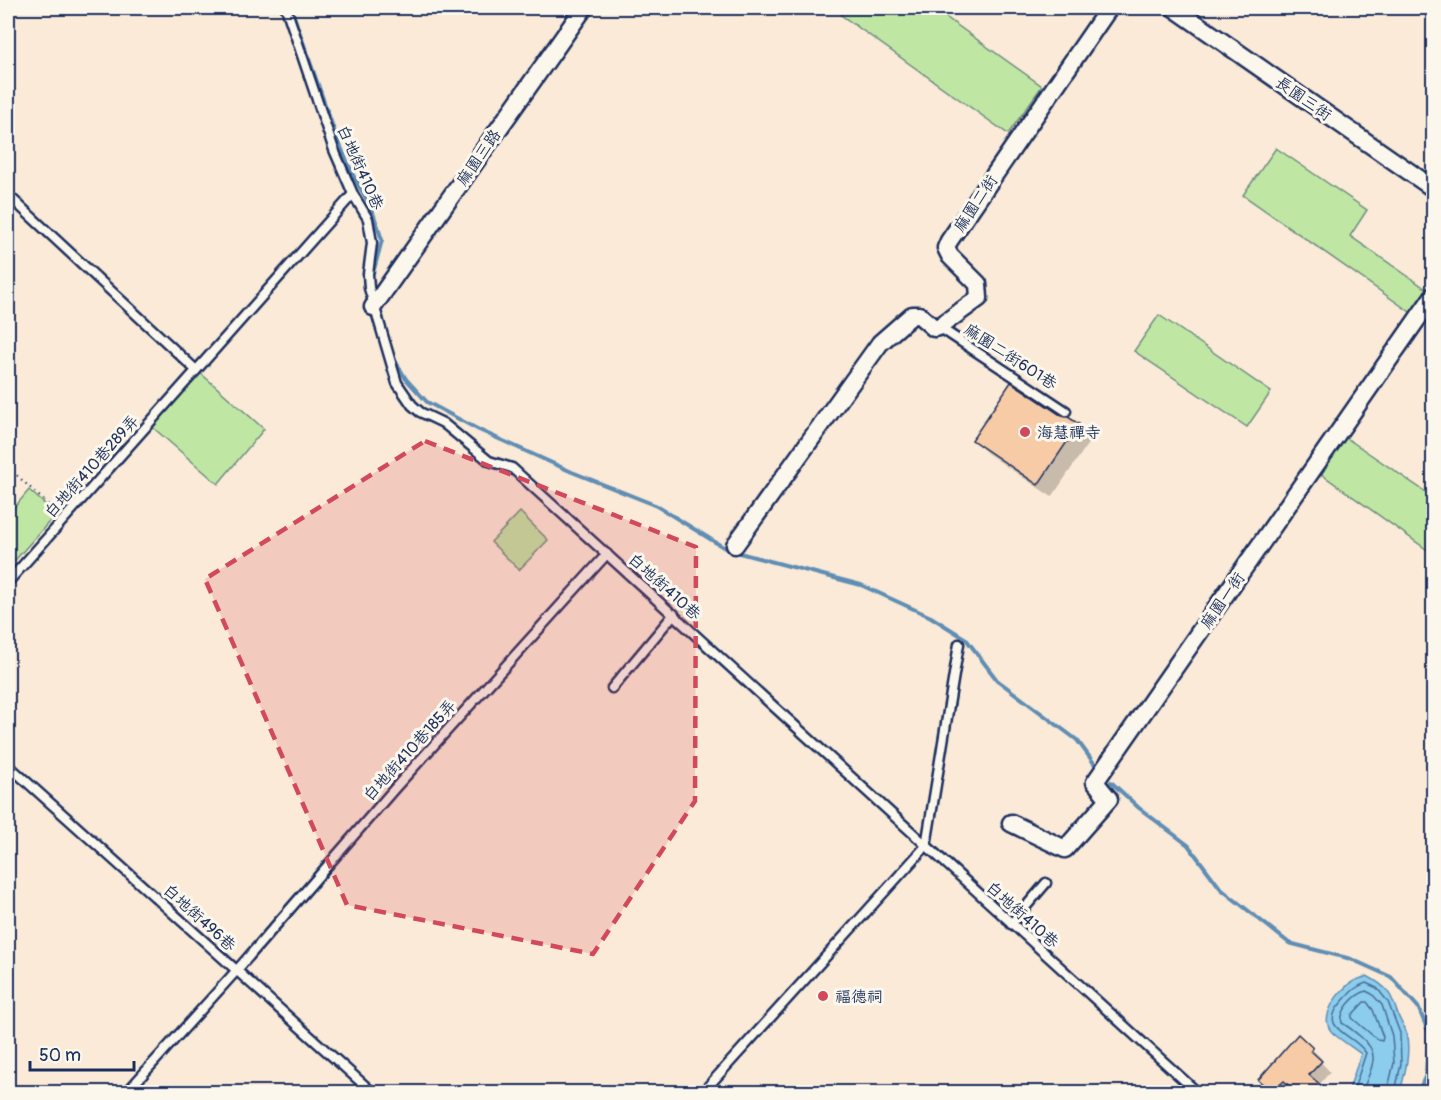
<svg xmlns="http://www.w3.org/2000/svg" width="1441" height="1100" viewBox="0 0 1441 1100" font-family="Pangolin,'LXGW WenKai TC',sans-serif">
  <rect width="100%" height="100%" fill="#faead7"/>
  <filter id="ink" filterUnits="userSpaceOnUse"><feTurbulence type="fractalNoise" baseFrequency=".0167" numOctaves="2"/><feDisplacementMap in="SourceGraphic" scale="12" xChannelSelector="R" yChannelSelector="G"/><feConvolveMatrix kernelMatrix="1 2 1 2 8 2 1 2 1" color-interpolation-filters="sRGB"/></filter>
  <g filter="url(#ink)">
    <g fill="#bfe7a3" stroke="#6d8b80" stroke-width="1.5">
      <polygon points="846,8 933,8 1042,86 1008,134 841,15"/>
      <polygon points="1276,148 1367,210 1350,236 1429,291 1413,314 1243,195"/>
      <polygon points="1159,315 1271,392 1247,427 1134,351"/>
      <polygon points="198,371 264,429 218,484 150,425"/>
      <polygon points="1342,435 1433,497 1433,554 1317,471"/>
      <polygon points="29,490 56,514 8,568 8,515"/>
      <polygon points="520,512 548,540 519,570 491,542"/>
    </g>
    <path fill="#8ccced" stroke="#5f8db4" stroke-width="1.5" d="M1367 976C1388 987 1391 993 1398 1015 1400 1021 1404 1026 1406 1032 1411 1052 1405 1073 1400 1092H1345L1349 1089 1361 1054C1355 1049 1333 1035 1331 1031 1319 1016 1340 988 1354 981 1358 979 1363 978 1367 976Z"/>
    <g fill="#0003">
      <polygon points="1062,418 1068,418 1078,426 1091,439 1052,497 987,453 973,440"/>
      <polygon points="1312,1049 1322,1059 1320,1061 1330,1072 1319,1085 1327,1092 1298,1092 1294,1090 1292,1092 1273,1092 1260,1080"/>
    </g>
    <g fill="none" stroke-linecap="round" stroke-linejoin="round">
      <g stroke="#486e97" stroke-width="1.5">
        <polygon points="1364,1002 1367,1002 1373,1010 1383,1037 1382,1041 1378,1040 1352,1018 1352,1015"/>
        <path d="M1353 1092 1366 1053C1355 1034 1317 1030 1341 1003 1349 994 1354 987 1366 983L1377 988 1388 1002 1400 1033 1401 1064 1395 1092"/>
        <path d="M1362 1092C1370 1070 1383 1055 1361 1037 1355 1032 1349 1027 1342 1023 1339 1011 1354 995 1366 991L1372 994 1382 1005 1392 1036 1394 1063 1387 1092"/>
      </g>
      <g stroke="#5f8db4" stroke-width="4">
        <polyline points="291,8 336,136 354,177 371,207 382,240 373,273"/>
        <polyline points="382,315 385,329"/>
        <polyline points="394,359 406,379 427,402 479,430 572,472 655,505 728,550 861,585 931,617 966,639 997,680 1077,740 1099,770"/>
        <polyline points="1111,782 1139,808 1188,845 1221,889 1289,943 1351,959 1391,977 1418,1007 1429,1033 1426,1075 1418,1092"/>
        <polyline points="1429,1033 1434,1010"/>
      </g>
    </g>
    <g fill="#f7cba6" stroke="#1b2f5e" stroke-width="1.5">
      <polygon points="1011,382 1062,416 1068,417 1079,424 1038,485 972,440"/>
      <polygon points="1298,1034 1313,1048 1311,1051 1322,1061 1309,1075 1329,1092 1296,1092 1284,1081 1272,1092 1258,1080"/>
    </g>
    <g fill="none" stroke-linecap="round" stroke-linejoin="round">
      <g stroke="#1b2f5e" stroke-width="13">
        <g id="service">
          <polyline points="286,8 334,150 353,194 368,219 372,243 368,274 369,288 397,383 412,405 420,412 443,423 489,461 512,468 1197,1092"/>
          <polyline points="8,195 196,370"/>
          <polyline points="939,327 1066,411"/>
          <polyline points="8,582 353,194"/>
          <polyline points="612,688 674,614"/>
          <polyline points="8,765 372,1092"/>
          <polyline points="1011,924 1046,883"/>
          <polyline points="127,1092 237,970 395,788 607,554"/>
          <polyline points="703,1092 926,846 959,644"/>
        </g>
      </g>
      <g stroke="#1b2f5e" stroke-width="21">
        <g id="minor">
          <polyline points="1174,8 1434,189"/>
          <polyline points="373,307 584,8"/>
          <polyline points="735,545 880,343 912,315 919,315 934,328 939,327 979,298 978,284 950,256 946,248 949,241 1109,8"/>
          <polyline points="1011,823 1065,849 1109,799 1095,782 1434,295"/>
        </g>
      </g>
      <polyline stroke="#1b2f5e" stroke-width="2" stroke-dasharray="1.5 4.5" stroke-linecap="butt" points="8,467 55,511"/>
      <use href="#service" stroke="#fbf7ec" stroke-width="8"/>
      <use href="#minor" stroke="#fbf7ec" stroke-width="16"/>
    </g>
  </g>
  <path fill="#d1495b" fill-opacity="0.2" stroke="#d1495b" stroke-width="4.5" stroke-dasharray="12 8" stroke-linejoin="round" d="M425 441 696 547 695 801 593 954 347 905 205 579Z"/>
  <g fill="#d1495b" stroke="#fbf7ec" stroke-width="2">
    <circle cx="1025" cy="432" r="6"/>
    <circle cx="823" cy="996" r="6"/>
  </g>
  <g text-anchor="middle" stroke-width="6" stroke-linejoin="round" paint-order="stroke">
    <g font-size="16" fill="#1b2f5e" stroke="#fbf7ec">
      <text transform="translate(1304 98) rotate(35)" y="6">長園三街</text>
      <text transform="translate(478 157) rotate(-55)" y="6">麻園三路</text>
      <text transform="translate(361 167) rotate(66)" y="6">白地街410巷</text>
      <text transform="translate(975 203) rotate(-56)" y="6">麻園二街</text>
      <text transform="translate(1011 356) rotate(33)" y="6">麻園二街601巷</text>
      <text transform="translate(91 466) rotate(-48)" y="6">白地街410巷289弄</text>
      <text transform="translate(665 586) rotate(42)" y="6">白地街410巷</text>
      <text transform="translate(1222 600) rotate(-55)" y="6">麻園一街</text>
      <text transform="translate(409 750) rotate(-48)" y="6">白地街410巷185弄</text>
      <text transform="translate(1023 914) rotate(42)" y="6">白地街410巷</text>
      <text transform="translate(200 917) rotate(42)" y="6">白地街496巷</text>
    </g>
    <g font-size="16" fill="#1b2f5e" stroke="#fbf7ec" text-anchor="start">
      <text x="1037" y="438">海慧禪寺</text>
      <text x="835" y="1002">福德祠</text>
    </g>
  </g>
  <rect width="1441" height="1100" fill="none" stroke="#fbf7ec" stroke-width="30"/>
  <rect x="15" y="15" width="1411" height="1070" fill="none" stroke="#1b2f5e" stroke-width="2" filter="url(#ink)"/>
  <path d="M30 1061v9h104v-9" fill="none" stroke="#1b2f5e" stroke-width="3"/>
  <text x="39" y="1061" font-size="18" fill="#1b2f5e" stroke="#fbf7ec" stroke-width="4.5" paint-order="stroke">50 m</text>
</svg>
